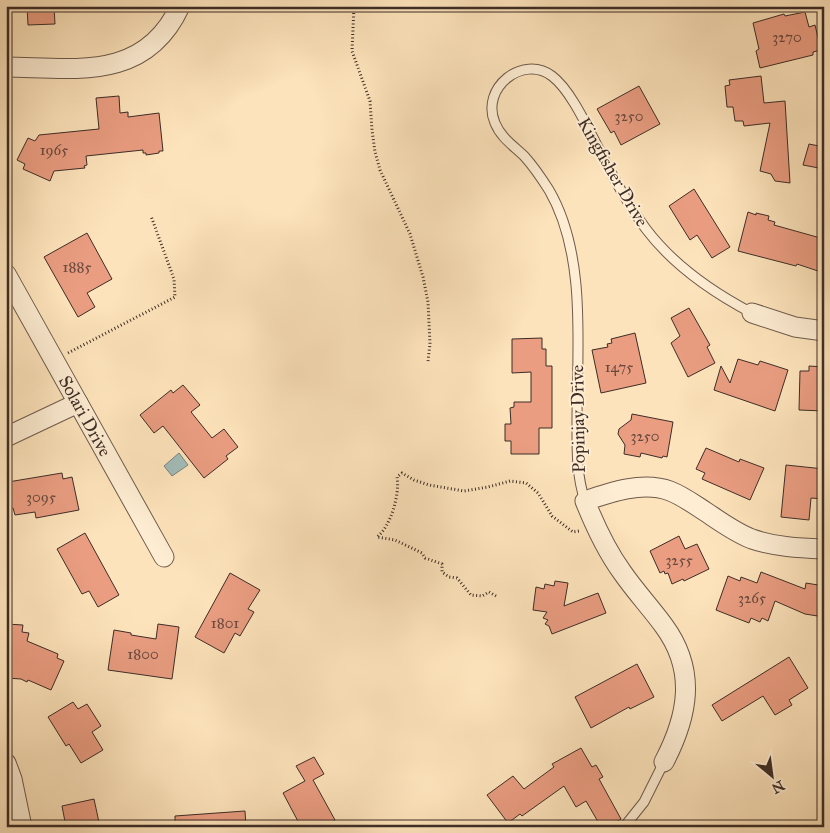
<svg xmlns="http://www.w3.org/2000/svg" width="830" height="833" viewBox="0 0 830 833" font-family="'IM FELL Great Primer',serif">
  <rect width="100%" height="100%" fill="#fde3bb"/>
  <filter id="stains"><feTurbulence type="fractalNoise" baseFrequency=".004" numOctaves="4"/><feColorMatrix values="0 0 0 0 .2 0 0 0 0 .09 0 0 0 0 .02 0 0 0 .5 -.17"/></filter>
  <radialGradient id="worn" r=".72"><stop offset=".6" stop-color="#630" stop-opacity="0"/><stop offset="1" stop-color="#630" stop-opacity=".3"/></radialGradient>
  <polygon fill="#a2bcb9" stroke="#7a837f" points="179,453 188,465 172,476 164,466"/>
  <g fill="#ea9d81" stroke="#3d2d27">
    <polygon points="27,6 54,6 55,24 28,25"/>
    <polygon points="805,12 809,27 815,25 821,50 813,52 813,55 760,68 756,51 759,49 753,23 784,14 785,16"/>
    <polygon points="761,76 764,103 785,101 790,183 775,181 771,174 760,171 770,123 744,126 743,121 735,121 733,107 727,107 725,86 730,85 729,80"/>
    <polygon points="639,86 660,124 621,145 614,131 611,133 597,109"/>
    <polygon points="119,96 120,113 128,112 128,117 159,113 163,151 159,151 159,153 146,155 146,153 143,153 143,150 86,156 87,165 84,166 85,168 54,171 50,181 23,169 25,164 17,160 28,138 35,141 39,135 99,129 96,98"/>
    <polygon points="809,144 824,147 824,169 803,165"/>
    <polygon points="694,189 730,247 712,258 697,235 690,240 669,206"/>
    <polygon points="748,212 756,215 756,213 769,216 768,220 775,222 774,225 824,239 824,273 797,264 796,266 738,251"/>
    <polygon points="87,233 112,279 87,293 95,307 78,317 44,257"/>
    <polygon points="689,308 710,345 707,347 715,363 688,377 671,343 680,336 671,318"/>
    <polygon points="635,333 646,383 601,393 592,350 608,347 607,344 612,343 611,339"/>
    <polygon points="542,338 542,349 546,349 546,366 552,366 552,428 539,428 539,454 511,454 511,441 505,441 505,424 511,424 510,408 514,407 514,402 531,402 531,372 512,373 512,339"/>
    <polygon points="738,359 758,365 760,361 788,370 775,411 714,390 721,366 730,383"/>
    <polygon points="809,366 824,367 824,411 799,410 800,371 809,371"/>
    <polygon points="183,385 200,405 191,412 212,438 224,429 238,447 226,456 228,459 204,478 163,426 154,433 140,415 171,390 173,393"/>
    <polygon points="632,414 673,422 667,457 663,456 662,458 641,453 640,457 624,454 625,445 618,434 619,429 631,420"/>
    <polygon points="706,448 739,462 740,459 764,468 750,500 702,479 705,473 696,469"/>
    <polygon points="786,465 824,469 824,499 811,498 809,520 781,517"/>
    <polygon points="62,473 63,479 72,477 79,510 36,518 35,512 15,515 13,508 6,509 6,487 9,486 8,482"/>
    <polygon points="85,533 119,595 98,607 89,591 82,594 57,549"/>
    <polygon points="679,536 685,549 697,544 709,569 684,581 683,579 672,584 668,573 665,574 664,571 660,573 650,551"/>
    <polygon points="761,572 805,589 806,583 824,586 824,617 805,614 775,601 768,621 762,618 760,622 751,618 749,623 716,610 728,576 740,581 741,577 757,583"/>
    <polygon points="230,573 260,590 248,609 254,612 240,636 235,633 224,653 195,637"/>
    <polygon points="555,581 568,583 564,606 598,593 606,613 552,634 549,626 545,624 548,620 543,618 547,612 533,610 536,587 544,589 545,584 554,586"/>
    <polygon points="6,624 23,625 22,632 29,633 27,641 58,654 57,658 64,661 51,690 28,680 27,682 21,679 6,678"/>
    <polygon points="158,624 179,627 172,679 108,670 114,630 131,633 131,635 156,639"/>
    <polygon points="789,657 808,688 789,700 792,705 775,715 763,696 722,721 712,705"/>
    <polygon points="637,664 654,697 630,709 629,707 591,728 575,697"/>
    <polygon points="73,702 78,709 87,704 101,726 92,732 103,750 81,763 69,744 66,746 48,717"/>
    <polygon points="581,748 592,767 596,765 603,777 599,779 621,819 608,827 601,827 586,801 576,807 564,786 522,816 520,814 508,823 487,795 513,776 524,789 554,767 552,764"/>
    <polygon points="314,757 324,774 313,780 335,820 323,827 301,827 283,793 305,781 296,766"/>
    <polygon points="94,799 100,827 66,827 62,806"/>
    <polygon points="245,811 246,827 175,827 175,816"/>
  </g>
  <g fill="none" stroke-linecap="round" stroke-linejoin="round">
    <g stroke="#6d5a4c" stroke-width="11">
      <g id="lane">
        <path d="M585 501C576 474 577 448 577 420 577 347 587 255 549 190 542 179 534 167 525 157 514 146 501 138 495 123 480 88 523 54 552 76 572 91 590 133 602 155 615 181 629 206 646 229 674 266 712 292 752 313"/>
        <polyline points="624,827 644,802 664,762"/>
      </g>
    </g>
    <g stroke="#6d5a4c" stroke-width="21">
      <g id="street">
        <path d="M6 67C75 68 145 82 180 6"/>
        <polyline points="6,274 164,557"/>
        <polyline points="752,313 795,327 824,331"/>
        <polyline points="6,437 78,403"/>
        <path d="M664 762C688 716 697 671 664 626 651 608 635 591 622 572 606 550 595 526 585 501 611 492 643 481 670 491 683 496 695 505 706 512 721 522 736 533 752 539 775 547 800 548 824 549"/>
        <polyline points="6,763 12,779 22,827"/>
      </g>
    </g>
    <g stroke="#3d2d27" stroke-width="3" stroke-dasharray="1 2.5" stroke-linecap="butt">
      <polyline points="354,6 352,51 370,101 372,130 375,152 380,170 410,234 423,277 428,302 430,344 428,361"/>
      <polyline points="68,353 175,297 174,279 151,216"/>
      <path d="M496 596 489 592 482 596 471 595 457 578 449 577 442 572V564L425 558 422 553 395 540 377 537C391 526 400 494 397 477L402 473 414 480 429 485 464 491 488 487 510 481 526 483 538 493 552 516 573 532 579 531"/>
    </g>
    <use href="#lane" stroke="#feedd3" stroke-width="9"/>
    <use href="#street" stroke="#feedd3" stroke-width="19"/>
  </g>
  <g text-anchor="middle" stroke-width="4" stroke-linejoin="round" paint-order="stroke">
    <g font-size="15" fill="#68493e">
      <text x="787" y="42">3270</text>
      <text x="629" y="121">3250</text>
      <text x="54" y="155">1965</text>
      <text x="77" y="272">1885</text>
      <text x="619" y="372">1475</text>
      <text x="645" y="441">3250</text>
      <text x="41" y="502">3095</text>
      <text x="679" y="565">3255</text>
      <text x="752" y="603">3265</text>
      <text x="225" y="628">1801</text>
      <text x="143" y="659">1800</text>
    </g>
    <g font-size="18" fill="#3d2d27" stroke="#feedd3">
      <text transform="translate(613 172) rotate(60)" y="6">Kingfisher Drive</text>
      <text transform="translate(85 416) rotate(61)" y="6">Solari Drive</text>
      <text transform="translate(578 419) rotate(-91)" y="6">Popinjay Drive</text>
    </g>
  </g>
  <rect width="830" height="833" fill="none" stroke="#fde3bb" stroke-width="25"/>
  <rect x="8" y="8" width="815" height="818" fill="none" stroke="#3d2d27" stroke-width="2.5"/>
  <rect x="12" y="12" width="805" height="808" fill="none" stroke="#3d2d27"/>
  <g transform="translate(772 776) rotate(151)" stroke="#feedd3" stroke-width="4" paint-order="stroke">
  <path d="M0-4L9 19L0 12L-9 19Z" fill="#3d2d27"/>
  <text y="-8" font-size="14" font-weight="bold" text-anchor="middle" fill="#3d2d27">N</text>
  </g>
  <rect width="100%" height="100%" filter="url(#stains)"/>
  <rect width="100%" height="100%" fill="url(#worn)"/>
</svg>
